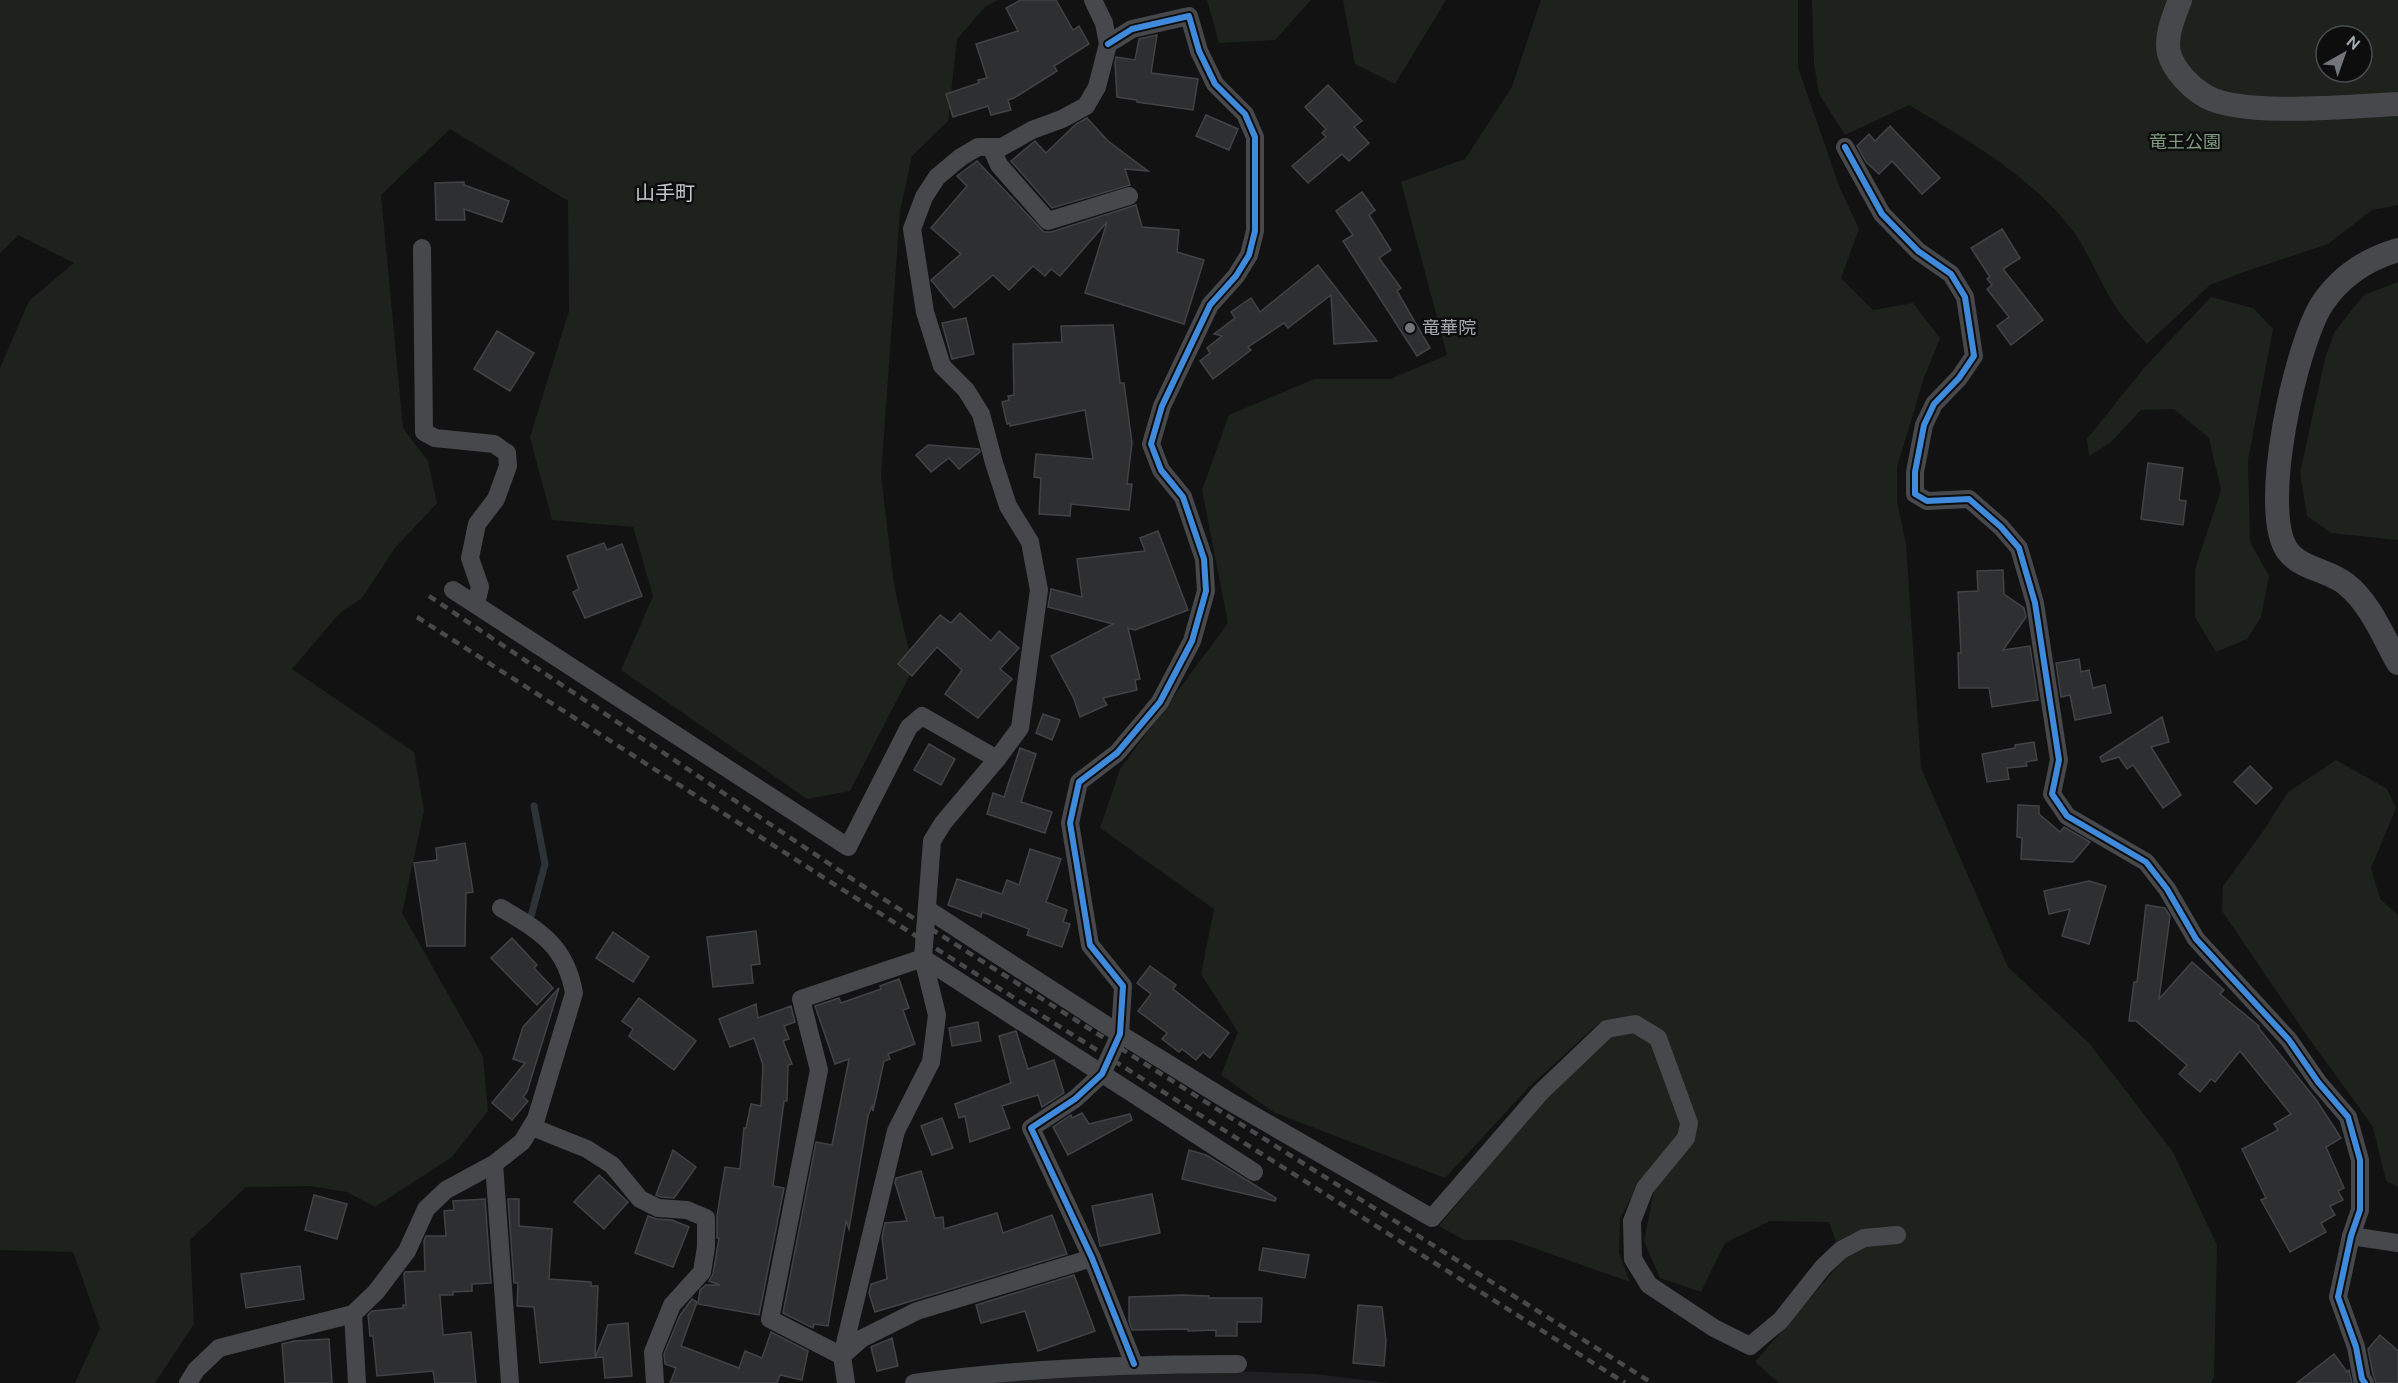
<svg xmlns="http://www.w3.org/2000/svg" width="2398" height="1383" viewBox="0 0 2398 1383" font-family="Ubuntu,'Noto Sans JP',sans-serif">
  <rect width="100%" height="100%" fill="#121213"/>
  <polygon fill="#1f1f21" points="1148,1368 1315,1374 1389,1383 959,1383"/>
  <g fill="#1d221d" fill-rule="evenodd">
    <polygon points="0,0 998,0 985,7 957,39 948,121 912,156 900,212 881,475 894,585 913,669 850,791 807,799 621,670 653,596 633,527 552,520 530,437 569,311 568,201 450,129 381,195 403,428 428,461 437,503 395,548 362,598 339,614 292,669 414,752 424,811 402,913 483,1056 488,1111 452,1157 375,1207 347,1192 310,1186 246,1187 190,1240 194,1324 155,1383 75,1383 100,1328 73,1252 0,1250 0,368 29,301 74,263 18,235 0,253"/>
    <polygon points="1207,0 1311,0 1275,40 1219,43"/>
    <polygon points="1343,0 1446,0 1395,84 1355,64"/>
    <polygon points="1541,0 1798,0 1798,67 1839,186 1859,229 1841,278 1873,310 1913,303 1940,338 1924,378 1897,467 1897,501 1906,544 1921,768 2008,967 2089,1043 2173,1152 2217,1245 2214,1377 2211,1383 1779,1383 1755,1362 1843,1260 1829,1222 1770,1221 1725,1243 1701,1292 1660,1278 1644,1241 1654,1191 1687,1149 1665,1033 1635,1020 1598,1024 1530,1086 1445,1178 1275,1113 1221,1075 1238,1032 1201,974 1214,909 1100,828 1120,769 1228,623 1202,490 1229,415 1314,379 1390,379 1447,355 1401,182 1465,159 1512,87"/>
    <path d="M1812 0H2398V205L2372 210 2328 244 2241 273 2210 285 2147 344C2137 332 2124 320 2115 306 2100 283 2091 257 2075 234 2034 178 1968 140 1909 105L1845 135 1819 94 1814 64ZM2326 36H2362V72H2326Z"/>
    <polygon points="2398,282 2398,540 2331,533 2307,516 2300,473 2325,359 2335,331 2364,295"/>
    <polygon points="2211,297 2253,308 2273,329 2248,460 2250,542 2269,576 2261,617 2247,639 2216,652 2195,617 2195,569 2221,490 2209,438 2174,409 2141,410 2110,443 2089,456 2087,439 2144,368"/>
    <polygon points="2336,760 2387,789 2396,808 2371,868 2380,899 2398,915 2398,1187 2386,1181 2373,1127 2303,1030 2222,911 2223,886 2264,830 2288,792"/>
    <polygon points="1634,1031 1651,1043 1679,1120 1678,1134 1640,1182 1620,1218 1619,1253 1630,1282 1511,1240 1464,1240 1439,1226 1541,1101 1610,1035"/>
  </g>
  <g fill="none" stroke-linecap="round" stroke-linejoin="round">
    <polyline stroke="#2c3438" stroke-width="7" points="530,920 545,864 534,806"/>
  </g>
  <g fill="#2e2f30" stroke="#424346" stroke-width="1.5">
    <polygon points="1021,0 1056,0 1073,30 1079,26 1089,44 1054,66 1057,71 1014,98 1008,100 1011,110 991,115 988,106 953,117 946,94 979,83 978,80 987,78 976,44 1018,31 1006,8"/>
    <polygon points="1157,35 1151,73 1198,79 1193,110 1137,102 1137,100 1117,97 1115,63 1116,57 1135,60 1139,39"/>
    <polygon points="1328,85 1362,121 1354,127 1369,143 1349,161 1342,154 1308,183 1292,166 1326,137 1322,133 1326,129 1305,107"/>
    <polygon points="1206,115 1238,129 1229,150 1196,136"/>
    <polygon points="1087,118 1108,141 1148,171 1125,169 1130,185 1052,208 1011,161 1035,141 1046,153 1076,124"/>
    <polygon points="1890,126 1940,178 1922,194 1892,161 1879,174 1866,162 1857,146 1869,134 1875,141"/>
    <polygon points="977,161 1044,232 1051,232 1136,205 1142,227 1179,230 1177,252 1204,260 1184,324 1085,293 1107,222 1060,276 1051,269 1045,276 1033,266 1009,290 993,275 954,308 931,280 961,254 931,228 967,186 957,176"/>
    <polygon points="464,182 464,185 509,201 502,222 464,209 465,220 436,220 435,183"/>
    <polygon points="1362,192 1375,210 1369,215 1391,250 1379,258 1401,288 1397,291 1430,348 1417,356 1343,241 1353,235 1336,211"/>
    <polygon points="2002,229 2020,258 2003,269 2043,320 2011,345 1997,326 2009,317 1987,289 1992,285 1987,279 1990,277 1971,248"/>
    <polygon points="1318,265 1377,341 1334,344 1331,295 1288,328 1284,323 1248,347 1251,350 1213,379 1200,361 1210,353 1207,348 1222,336 1214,334 1235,318 1231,312 1251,298 1260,312"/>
    <polygon points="966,318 974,354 952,359 942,323"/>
    <polygon points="1113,325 1120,383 1124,383 1132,443 1127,484 1132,484 1129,510 1071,504 1070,516 1039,514 1041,478 1034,477 1036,454 1093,459 1085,410 1010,426 1010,423 1007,424 1002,402 1009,400 1008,396 1014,395 1013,344 1062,342 1061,326"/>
    <polygon points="497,331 534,353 510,391 474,369"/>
    <polygon points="928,445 979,449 980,452 959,469 949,458 931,472 916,455"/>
    <polygon points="2148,463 2183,468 2179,500 2186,501 2183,525 2141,519"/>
    <polygon points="1158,531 1188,610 1135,630 1128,628 1140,679 1135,680 1137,690 1103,698 1107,705 1080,717 1074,699 1051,656 1113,624 1048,607 1051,589 1082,597 1077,559 1145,551 1140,538"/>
    <polygon points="604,543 607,550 622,544 642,596 585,618 573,592 579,589 567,556"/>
    <polygon points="2003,570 2004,594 2024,608 2026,617 2003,650 2030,646 2038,700 1992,707 1989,688 1959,688 1958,653 1961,653 1958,592 1978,591 1977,571"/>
    <polygon points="960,613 991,641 999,631 1019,648 1000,669 1012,679 978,718 945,694 962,670 937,647 912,676 898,664 940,615 951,623"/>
    <polygon points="2079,659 2081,672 2089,670 2093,688 2105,685 2111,713 2075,720 2070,695 2061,697 2056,663"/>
    <polygon points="1043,714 1060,720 1052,740 1036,733"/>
    <polygon points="2162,717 2169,742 2151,747 2181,795 2163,808 2133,765 2127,769 2119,757 2102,762 2100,757"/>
    <polygon points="2034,742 2037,760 2026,762 2027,766 2007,768 2009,779 1987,782 1982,754 2015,748 2015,745"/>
    <polygon points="929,744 955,759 941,785 914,770"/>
    <polygon points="1020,748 1036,754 1021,802 1052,812 1045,833 987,814 993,793 1004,797"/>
    <polygon points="2250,766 2272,788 2256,804 2234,782"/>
    <polygon points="2018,805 2039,806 2039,814 2060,832 2064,827 2090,842 2073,862 2021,859 2022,838 2017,837"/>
    <polygon points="465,843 473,892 466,893 465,946 427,946 414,863 437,860 436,848"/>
    <polygon points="1030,849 1061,859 1046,902 1067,910 1063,922 1070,924 1062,947 1027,935 1029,929 982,912 981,917 948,905 957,879 1002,894 1007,880 1019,885"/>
    <polygon points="2089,881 2106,886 2089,944 2062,936 2070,909 2049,914 2044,891"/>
    <polygon points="2146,905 2165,908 2170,916 2159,999 2192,962 2224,990 2220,994 2259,1026 2258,1027 2317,1101 2341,1138 2326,1147 2344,1188 2338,1191 2343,1200 2330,1206 2335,1215 2321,1223 2326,1232 2290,1252 2261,1200 2266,1198 2242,1149 2278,1130 2274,1124 2291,1114 2240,1051 2215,1082 2211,1079 2200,1092 2179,1074 2187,1065 2136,1021 2129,1021 2134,982 2137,982"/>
    <polygon points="756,931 760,964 751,965 753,983 713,987 707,937"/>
    <polygon points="613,932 649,957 633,982 596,958"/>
    <polygon points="512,938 537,965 534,968 553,988 537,1005 491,958"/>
    <polygon points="1150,966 1176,985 1173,989 1229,1033 1210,1058 1203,1052 1196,1060 1182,1049 1179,1052 1162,1039 1167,1033 1138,1011 1151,994 1137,983"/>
    <polygon points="899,979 909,1008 903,1010 915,1044 888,1054 890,1059 884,1061 873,1111 872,1106 868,1116 849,1229 846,1221 828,1326 814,1324 813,1328 783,1313 816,1142 832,1145 849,1059 835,1064 815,1006 839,998 841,1003 881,989 880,986"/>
    <polygon points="559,988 527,1092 523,1097 528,1101 512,1120 492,1103 525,1063 513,1059 523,1027"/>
    <polygon points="639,998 696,1041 674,1070 629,1036 633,1029 622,1021"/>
    <polygon points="756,1004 758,1018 791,1006 795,1022 784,1026 789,1039 783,1041 792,1064 788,1065 787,1101 784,1101 773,1186 784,1188 759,1315 698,1304 700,1290 706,1285 720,1285 709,1281 713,1274 719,1238 717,1238 717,1216 725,1167 740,1169 744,1128 746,1128 751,1104 761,1106 763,1065 754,1038 730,1047 719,1019"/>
    <polygon points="978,1022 981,1041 952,1046 949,1028"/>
    <polygon points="1016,1031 1028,1069 1054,1060 1064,1093 1042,1107 1038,1095 1002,1106 1010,1128 970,1142 965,1116 959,1118 955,1104 1011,1083 999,1036"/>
    <polygon points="1082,1113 1089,1124 1130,1114 1132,1120 1068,1155 1053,1127 1071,1115 1072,1118"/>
    <polygon points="942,1118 953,1148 932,1155 921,1126"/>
    <polygon points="673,1150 696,1167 674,1198 661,1197 656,1195"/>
    <polygon points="1189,1150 1206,1155 1276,1198 1275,1201 1182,1179"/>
    <polygon points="921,1171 935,1218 943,1217 944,1229 997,1213 1003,1233 1052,1215 1067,1254 875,1312 869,1293 871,1284 887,1279 882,1237 885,1223 907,1221 895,1183 896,1178"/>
    <polygon points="599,1175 628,1202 604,1229 574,1202"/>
    <polygon points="1152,1194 1160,1233 1100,1246 1092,1206"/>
    <polygon points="314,1195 347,1204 337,1239 305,1230"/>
    <polygon points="485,1199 491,1283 472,1284 472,1291 453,1292 453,1295 440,1295 443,1335 471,1332 476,1383 435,1383 433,1371 377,1376 373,1336 370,1336 368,1315 372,1311 403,1308 403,1305 406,1305 404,1274 405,1272 425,1271 424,1241 426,1236 446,1236 444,1211 454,1210 453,1201"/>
    <polygon points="508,1199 519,1199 519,1226 552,1229 549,1279 591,1282 591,1286 598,1286 595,1358 608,1325 628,1323 632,1376 605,1378 603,1357 540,1363 534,1307 517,1306 518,1283 514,1283"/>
    <polygon points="648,1216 657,1219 672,1220 689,1227 673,1267 635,1253"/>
    <polygon points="1263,1248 1309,1255 1305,1278 1259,1270"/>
    <polygon points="300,1266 304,1299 246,1308 241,1274"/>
    <polygon points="1074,1275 1095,1331 1038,1351 1025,1311 981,1323 976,1305"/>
    <polygon points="1182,1295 1209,1296 1209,1298 1262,1298 1261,1322 1237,1322 1237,1336 1216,1336 1216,1330 1188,1331 1188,1329 1132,1330 1129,1321 1129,1297"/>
    <polygon points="692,1299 697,1302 681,1346 739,1368 745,1351 762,1358 771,1332 808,1351 802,1380 780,1375 777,1383 670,1383 676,1368 665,1364 664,1354 680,1315"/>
    <polygon points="1358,1305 1382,1307 1386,1341 1384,1366 1353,1363"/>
    <polygon points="2380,1335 2398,1351 2398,1383 2376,1383 2373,1374 2368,1349"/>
    <polygon points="892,1338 898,1366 877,1371 871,1347"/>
    <polygon points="329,1339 332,1383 285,1383 282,1344 294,1341"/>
    <polygon points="2334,1354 2347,1372 2349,1370 2352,1383 2297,1383"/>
  </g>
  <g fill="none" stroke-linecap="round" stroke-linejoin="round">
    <g stroke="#47484b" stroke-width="18">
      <polyline points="1108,44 1132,29 1189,16 1199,51 1215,84 1245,114 1255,137 1255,231 1249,255 1236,276 1210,305 1162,406 1151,444 1161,470 1183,497 1204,559 1206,591 1192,641 1160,702 1117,753 1079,782 1070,823 1090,945 1123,986 1120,1034 1102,1074 1075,1099 1031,1128 1092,1258 1134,1364"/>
      <polyline points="991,147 999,165 1048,221 1129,196"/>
      <polyline points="1845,147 1882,214 1918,251 1951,274 1965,297 1974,356 1959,378 1934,404 1924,425 1915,472 1915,494 1927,501 1969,499 2001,527 2019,548 2035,603 2059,760 2052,794 2067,816 2146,862 2167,889 2196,939 2289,1040 2318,1082 2348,1117 2360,1160 2360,1210 2351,1236 2338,1297 2356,1347 2362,1379 2365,1383"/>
      <polyline points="422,248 424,432 435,438 494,444 507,453 508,466 496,499 477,524 470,558 480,587 476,604"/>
      <polyline points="453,590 848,847 909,727 922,716 997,759"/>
      <polyline points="927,909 1120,1034 1227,1100 1432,1218 1540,1093 1607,1029 1635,1024 1658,1038 1689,1123 1686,1138 1645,1188 1632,1221 1633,1259 1649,1285 1714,1328 1750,1346 1781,1320 1823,1267 1841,1250 1864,1238 1897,1235"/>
      <polyline points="532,1127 587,1149 612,1165 640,1199 658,1208 687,1210 706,1218 706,1247 702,1272 672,1305 653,1352 655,1383"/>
      <polyline points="494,1164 510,1383"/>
      <polyline points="2351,1236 2398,1243"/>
      <polyline points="1092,1258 917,1311 861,1339 842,1356 770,1319 819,1070 801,999 923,958 1254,1172"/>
      <polyline points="353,1314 357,1383"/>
      <path d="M188 1383 196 1370 219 1348 353 1314 376 1292 407 1251 426 1209 446 1190 494 1164 522 1142 536 1119 574 993C566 946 540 931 501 908"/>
      <polyline points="846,1383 842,1356 896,1131 931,1062 937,1015 923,958 932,841 943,823 997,759 1020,728 1039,590 1030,542 1008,506 994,463 981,414 966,390 942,366 925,312 912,229 924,197 937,177 961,157 978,147 1002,147 1032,130 1062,119 1086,106 1097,87 1108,44 1104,23 1093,0"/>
      <path d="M914 1383C1022 1368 1129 1364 1238 1364"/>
    </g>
    <g stroke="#47484b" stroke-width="24">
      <path d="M2180 0C2174 16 2165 36 2169 53 2174 71 2191 88 2207 97 2244 117 2353 106 2398 104"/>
      <path d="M2398 250C2367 259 2340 277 2322 304 2296 345 2259 508 2287 550 2300 569 2329 570 2346 584 2370 603 2383 636 2398 663"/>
    </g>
    <g stroke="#48494b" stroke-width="4.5" stroke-dasharray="8 6" stroke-linecap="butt">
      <polyline points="429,596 858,883 1652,1383"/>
      <polyline points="417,617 851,895 1625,1383"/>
    </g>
    <g stroke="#0d0d0e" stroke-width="10">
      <g id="cycleway">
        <polyline points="1108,44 1132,29 1189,16 1199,51 1215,84 1245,114 1255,137 1255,231 1249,255 1236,276 1210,305 1162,406 1151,444 1161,470 1183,497 1204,559 1206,591 1192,641 1160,702 1117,753 1079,782 1070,823 1090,945 1123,986 1120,1034 1102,1074 1075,1099 1031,1128 1092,1258 1134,1364"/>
        <polyline points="1845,147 1882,214 1918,251 1951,274 1965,297 1974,356 1959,378 1934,404 1924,425 1915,472 1915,494 1927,501 1969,499 2001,527 2019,548 2035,603 2059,760 2052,794 2067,816 2146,862 2167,889 2196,939 2289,1040 2318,1082 2348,1117 2360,1160 2360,1210 2351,1236 2338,1297 2356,1347 2362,1379 2365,1383"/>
      </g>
    </g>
    <use href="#cycleway" stroke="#408adc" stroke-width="6"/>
  </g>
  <circle fill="#72757a" stroke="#0d0d0e" stroke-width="2" cx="1410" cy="328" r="6"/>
  <g text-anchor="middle" stroke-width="5" stroke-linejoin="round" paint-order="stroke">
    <g font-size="18" fill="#7e9b7e" stroke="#0d0d0e">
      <text x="2185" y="148">竜王公園</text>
    </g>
    <g font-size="18" fill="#a5aab2" stroke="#0d0d0e" text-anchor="start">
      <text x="1422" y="334">竜華院</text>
    </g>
    <g font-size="20" fill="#c5c9cf" stroke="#0d0d0e">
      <text x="665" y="200">山手町</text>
    </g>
  </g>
  <g transform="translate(2344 54) rotate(40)"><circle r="28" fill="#0d0d0e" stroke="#4a4c50" stroke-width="1.5"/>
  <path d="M0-4.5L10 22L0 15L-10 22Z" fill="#72757a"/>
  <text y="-9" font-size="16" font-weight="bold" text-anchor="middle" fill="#a5aab2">N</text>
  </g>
</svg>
